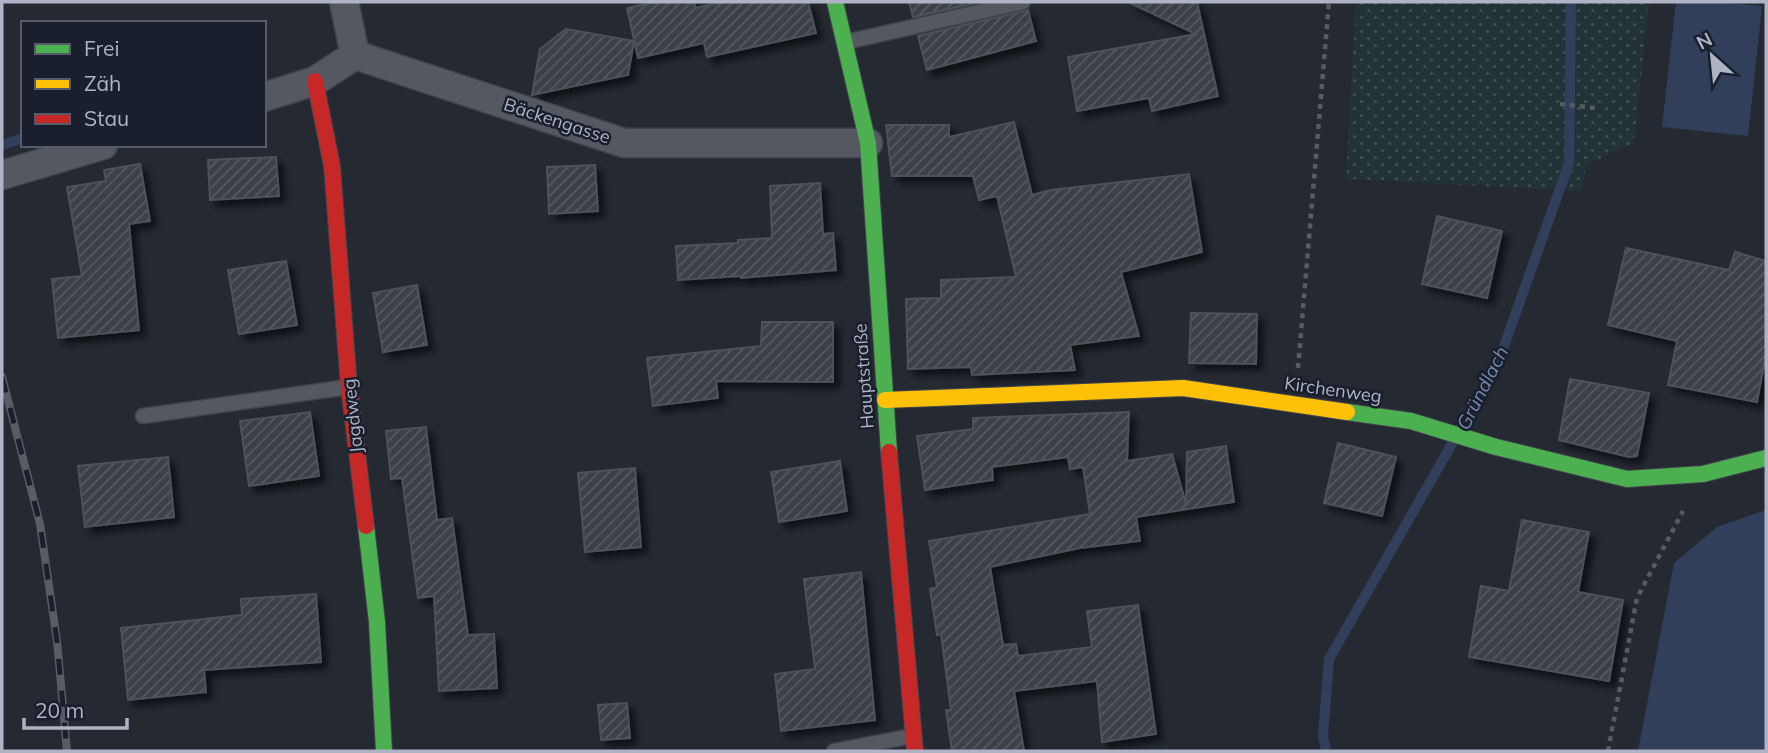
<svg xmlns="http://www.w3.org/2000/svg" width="1768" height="753" viewBox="0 0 1768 753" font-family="Mulish,sans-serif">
  <defs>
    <pattern id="green-dots" width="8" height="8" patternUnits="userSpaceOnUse" patternTransform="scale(1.75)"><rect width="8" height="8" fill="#223237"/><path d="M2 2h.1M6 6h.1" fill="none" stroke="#404d52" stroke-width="1.8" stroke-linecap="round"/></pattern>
    <pattern id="building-hatch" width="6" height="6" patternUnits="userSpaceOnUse" patternTransform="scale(1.75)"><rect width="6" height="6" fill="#3d4049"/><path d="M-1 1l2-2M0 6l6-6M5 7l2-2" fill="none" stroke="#565962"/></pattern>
    <filter id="shadow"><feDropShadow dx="6" dy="6" stdDeviation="3.5" flood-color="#0009"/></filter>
  </defs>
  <rect width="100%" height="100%" fill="#252932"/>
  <polygon fill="url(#green-dots)" points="1356,2 1649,2 1634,143 1586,165 1582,191 1346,179"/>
  <g fill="#323f5b">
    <polygon points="1676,2 1717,2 1762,6 1748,136 1662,127"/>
    <polygon points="1766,510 1766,751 1638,751 1674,563 1717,527"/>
  </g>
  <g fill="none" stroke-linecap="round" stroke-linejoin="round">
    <g stroke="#323f5b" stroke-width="10">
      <polyline points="2,145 23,138"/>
      <polyline points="1461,429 1497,366 1569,163 1571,2"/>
      <polyline points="1326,751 1323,736 1329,659 1453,442"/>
    </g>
  </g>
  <g fill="url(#building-hatch)" stroke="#4d515a" stroke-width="2" filter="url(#shadow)">
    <polygon points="655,2 694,2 695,8 722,2 808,2 816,33 707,57 704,43 638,58 627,8"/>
    <polygon points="909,2 980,2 913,17"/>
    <polygon points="1128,2 1197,2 1218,96 1152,111 1149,98 1077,111 1068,57 1196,34"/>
    <polygon points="1028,10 1036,41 927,70 918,36"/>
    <polygon points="566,29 634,41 628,75 532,95 540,49"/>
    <polygon points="1014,122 1032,195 1051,190 1189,174 1202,252 1121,272 1139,336 1070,345 1075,370 972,375 971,367 908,369 906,299 941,298 941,280 1016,277 997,196 979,200 973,176 892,176 886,125 949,125 949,137"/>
    <polygon points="276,157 279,196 210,200 208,160"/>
    <polygon points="140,164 150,221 129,224 139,330 58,338 52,279 82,276 67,187 106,181 104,170"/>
    <polygon points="595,165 598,211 549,214 547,167"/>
    <polygon points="820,183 823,234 833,233 836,270 741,278 741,276 678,280 676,246 738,243 738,240 772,238 770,186"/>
    <polygon points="1437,216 1502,231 1487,298 1422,284"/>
    <polygon points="1626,248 1729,270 1735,252 1766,261 1766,354 1757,402 1668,385 1677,341 1608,325"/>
    <polygon points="286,261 297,325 239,334 228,270"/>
    <polygon points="417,285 427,345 383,352 373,293"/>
    <polygon points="1191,313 1257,314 1256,364 1189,363"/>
    <polygon points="762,322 833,322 833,382 716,381 718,398 653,406 647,358 761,346"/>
    <polygon points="1570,379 1649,393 1637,456 1629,457 1559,440"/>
    <polygon points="310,412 319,476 249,486 240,421"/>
    <polygon points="1129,412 1127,461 1172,454 1186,504 1187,452 1226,446 1234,502 1136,517 1140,541 1080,548 990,567 1003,645 1016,644 1018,656 1092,647 1087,611 1138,605 1156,734 1102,742 1097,681 1014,691 1024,751 952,751 946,710 951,710 941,634 937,635 930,589 937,587 929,541 1090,514 1083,467 1070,469 1068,457 992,467 993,480 925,490 917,436 973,429 973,418"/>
    <polygon points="426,427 437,520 452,518 468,635 494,634 497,688 439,691 434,596 418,598 402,478 391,479 386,431"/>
    <polygon points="1338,443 1396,457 1382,516 1324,503"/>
    <polygon points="168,457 174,517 85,527 78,466"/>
    <polygon points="840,461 847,511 779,522 771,472"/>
    <polygon points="635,468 641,547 585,552 578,473"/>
    <polygon points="1522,520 1589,532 1578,592 1623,600 1609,681 1469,657 1481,586 1509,591"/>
    <polygon points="861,572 875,720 781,731 775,674 815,669 804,579"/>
    <polygon points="316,594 321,662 204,670 206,692 128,700 121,628 242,615 241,599"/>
    <polygon points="627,703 630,738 601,740 598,705"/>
  </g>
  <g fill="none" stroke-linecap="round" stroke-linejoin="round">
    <g stroke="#41444b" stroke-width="17">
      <g id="lane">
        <polyline points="846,42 1023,2"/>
        <polyline points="143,416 348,387"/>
        <polyline points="834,751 912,736"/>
      </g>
    </g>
    <g stroke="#41444b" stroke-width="31">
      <g id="street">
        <polyline points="344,2 355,55"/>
        <polyline points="264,97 315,81 355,55 624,143 868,143"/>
        <polyline points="2,175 103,145"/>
      </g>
    </g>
    <g stroke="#41444b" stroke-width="18">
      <g id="fast">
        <polyline points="835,2 868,143 889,452"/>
        <polyline points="1347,412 1411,421 1496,447 1627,479 1703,474 1766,458"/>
        <polyline points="366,526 377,622 384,751"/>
      </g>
    </g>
    <g stroke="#41444b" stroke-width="18">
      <polyline id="slow" points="885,400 1183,388 1347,412"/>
    </g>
    <g stroke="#41444b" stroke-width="18">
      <g id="jam">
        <polyline points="315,81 332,166 349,387 366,526"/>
        <polyline points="889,452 915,751"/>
      </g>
    </g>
    <g stroke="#575c63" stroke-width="4.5" stroke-dasharray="5 5" stroke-linecap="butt">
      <polyline points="1560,104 1595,108"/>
      <polyline points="1298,368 1329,2"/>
      <polyline points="1608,751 1637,598 1683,511"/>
    </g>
    <use href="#lane" stroke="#555860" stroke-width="14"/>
    <use href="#street" stroke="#555860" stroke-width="28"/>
    <use href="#fast" stroke="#4caf50" stroke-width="16"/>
    <use href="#slow" stroke="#ffc107" stroke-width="16"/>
    <use href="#jam" stroke="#c62828" stroke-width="16"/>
    <g stroke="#585c64" stroke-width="8">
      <polyline id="rail" points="2,377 40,524 57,641 67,751"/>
    </g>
    <use href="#rail" stroke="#191f2c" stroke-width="5" stroke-dasharray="16" stroke-linecap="butt"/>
  </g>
  <g text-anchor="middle" stroke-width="5" stroke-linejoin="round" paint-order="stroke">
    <g font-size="18" fill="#aeb4c5" stroke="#191f2c">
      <text transform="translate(557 121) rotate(18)" y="6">Bäckengasse</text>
      <text transform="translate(864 376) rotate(-94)" y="6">Hauptstraße</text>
      <text transform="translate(1333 390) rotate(8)" y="6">Kirchenweg</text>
      <text transform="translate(353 416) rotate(-96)" y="6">Jagdweg</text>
    </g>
    <g font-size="19" font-style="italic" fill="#7587ad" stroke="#191f2c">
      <text transform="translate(1482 388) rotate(-63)" y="7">Gründlach</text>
    </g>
  </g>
  <rect width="1768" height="753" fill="none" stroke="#aeb4c5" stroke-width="7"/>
  <rect x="21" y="21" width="245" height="126" fill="#191f2c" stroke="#555b69" stroke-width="2"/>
  <rect x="35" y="44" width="35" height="10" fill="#4caf50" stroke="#555b69" stroke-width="2"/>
  <text x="84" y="56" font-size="21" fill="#aeb4c5">Frei</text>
  <rect x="35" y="79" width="35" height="10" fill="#ffc107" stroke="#555b69" stroke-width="2"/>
  <text x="84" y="91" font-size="21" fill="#aeb4c5">Zäh</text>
  <rect x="35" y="114" width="35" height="10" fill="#c62828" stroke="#555b69" stroke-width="2"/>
  <text x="84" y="126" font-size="21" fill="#aeb4c5">Stau</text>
  <g transform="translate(1712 56) rotate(333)" stroke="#191f2c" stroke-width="5" paint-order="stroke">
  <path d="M0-5L12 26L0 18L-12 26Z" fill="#aeb4c5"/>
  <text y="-10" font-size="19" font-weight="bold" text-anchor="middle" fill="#aeb4c5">N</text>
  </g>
  <path d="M24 718v10h103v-10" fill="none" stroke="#aeb4c5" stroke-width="3.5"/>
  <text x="35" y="718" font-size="21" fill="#aeb4c5" stroke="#191f2c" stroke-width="5" paint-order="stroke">20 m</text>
</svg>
